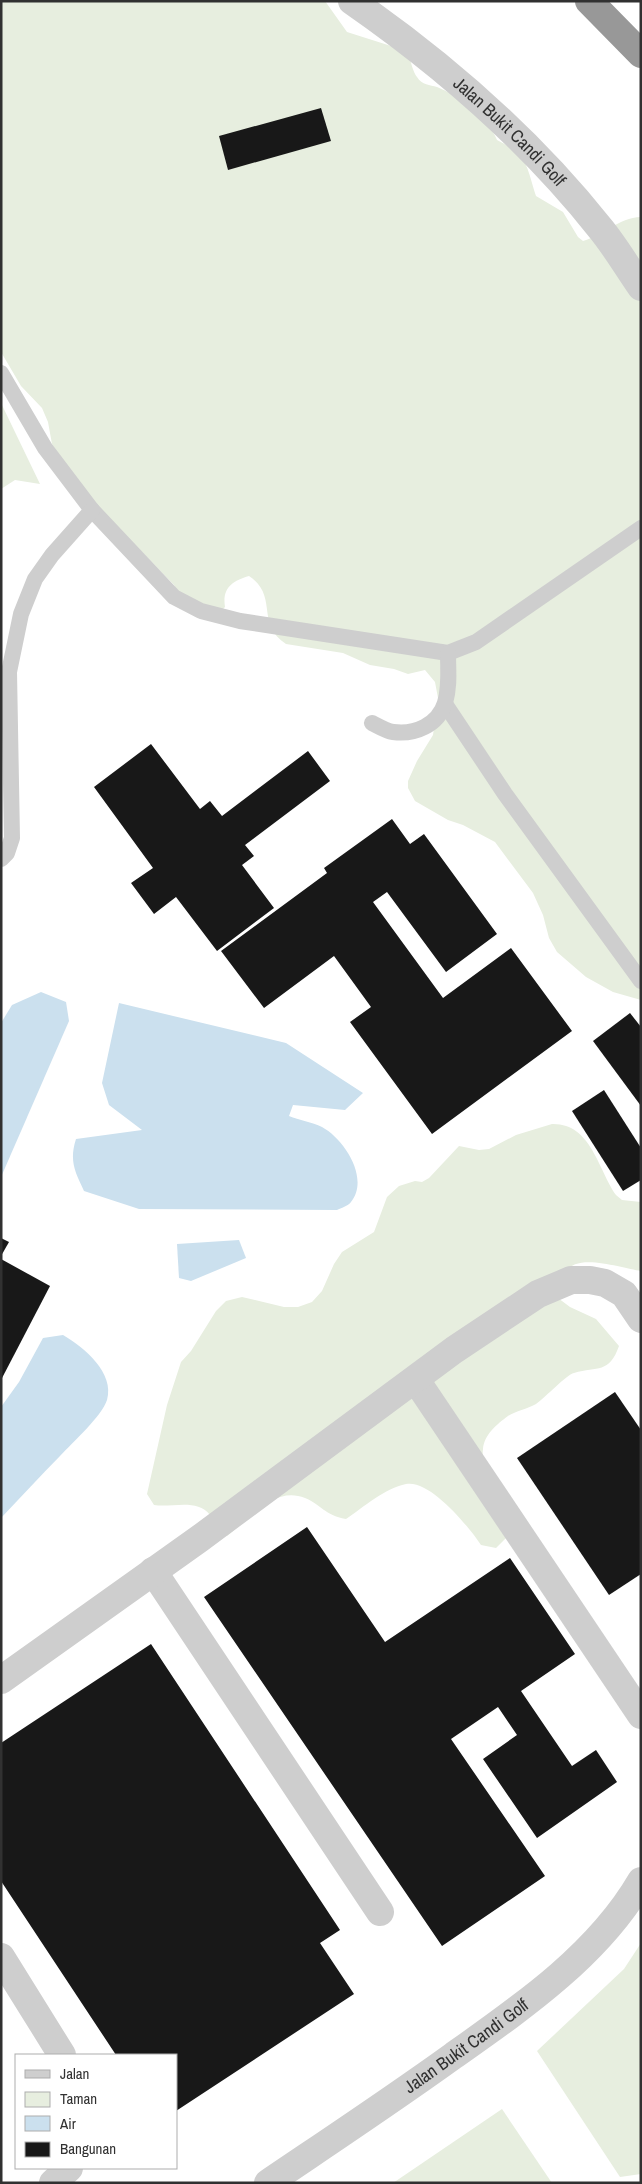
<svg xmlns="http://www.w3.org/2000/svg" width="642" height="2184" viewBox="0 0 642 2184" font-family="'Archivo Narrow',sans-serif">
  <rect width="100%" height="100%" fill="#fff"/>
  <g fill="#e7eedf">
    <path d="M1 1H325L347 32 391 46 409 56C411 62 413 72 417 77 422 85 430 85 437 87 458 95 489 119 497 140 528 156 526 164 536 196L563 212 578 237 583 241C604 235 618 218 641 217V1000L613 992 586 977 557 952 549 938 543 915 533 893 495 842 463 825 448 820 415 801 408 788V781L417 761 433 735 438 698 435 682 425 670 408 674 394 669 370 665 343 653 286 644C255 624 279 596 249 576 232 581 222 588 225 607L217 615 181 598 174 585 111 520 68 472 52 444 48 422 42 408 21 386 1 352Z"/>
    <polygon points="1,403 40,484 15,480 1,489"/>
    <path d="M552 1124C591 1123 598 1169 616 1195L622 1200 641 1202V1271C623 1269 577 1252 566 1272 562 1279 561 1290 558 1298L570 1307 596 1319 619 1346C609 1374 598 1366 574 1373 566 1375 546 1397 536 1404 527 1409 516 1411 508 1416 497 1424 484 1435 483 1449 480 1469 500 1516 507 1537L496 1548 481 1545C469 1527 430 1479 406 1484 385 1488 364 1507 346 1519 324 1515 322 1505 305 1498 274 1485 248 1520 227 1536 218 1528 217 1523 210 1515 197 1498 172 1508 154 1505L147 1494 167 1405 181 1362 191 1351 216 1311 226 1301 242 1297 284 1307H298L312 1302 322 1291 334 1264 342 1252 374 1232 387 1197 399 1186 415 1181 422 1182 429 1178 459 1146 479 1150 489 1149 516 1135Z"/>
    <polygon points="641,1943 641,2174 620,2177 537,2051 624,1969"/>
    <polygon points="502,2109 552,2183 393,2183"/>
  </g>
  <g fill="#cbe0ee">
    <polygon points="41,992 66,1002 69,1021 1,1177 1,1023 12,1005"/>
    <path d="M119 1003 286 1043 363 1093 345 1110 293 1105 289 1116C299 1120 312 1122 322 1127 344 1139 370 1178 351 1202 348 1206 341 1208 337 1210L139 1209 84 1191C75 1172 69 1161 76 1139L142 1130 109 1105 102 1083Z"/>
    <polygon points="239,1240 246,1258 191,1281 179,1278 177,1244"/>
    <path d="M63 1335C84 1347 115 1373 107 1400 102 1416 72 1443 60 1456 40 1476 21 1497 1 1518V1407L19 1382 43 1338Z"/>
  </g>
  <g fill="#181818">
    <polygon points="321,108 331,141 228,170 219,136"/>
    <polygon points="151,744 200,809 210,801 222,816 308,751 330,781 245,845 254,856 242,865 274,908 217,951 176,897 154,914 131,883 153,868 94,787"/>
    <polygon points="392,819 410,844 424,834 497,934 446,972 387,892 373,902 443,998 511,948 572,1031 432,1134 350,1022 371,1007 334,956 264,1008 221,951 327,873 324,868"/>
    <polygon points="630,1013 641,1027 641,1106 593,1041"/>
    <polygon points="604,1090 641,1148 641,1180 623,1191 572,1111"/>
    <polygon points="1,1238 9,1242 1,1256"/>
    <polygon points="1,1259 50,1286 1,1380"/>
    <polygon points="615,1392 641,1430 641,1574 609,1595 517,1458"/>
    <polygon points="307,1527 385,1642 510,1558 575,1654 521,1691 572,1766 596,1750 617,1782 537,1838 483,1759 517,1735 498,1707 451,1739 545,1876 442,1946 204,1597"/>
    <polygon points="151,1644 340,1930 320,1943 354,1994 176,2111 176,2055 116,2055 1,1881 1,1743"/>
  </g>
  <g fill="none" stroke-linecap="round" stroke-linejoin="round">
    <g stroke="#cecece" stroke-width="16">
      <polyline points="1,373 45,448 92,510 174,597 201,611 240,621 448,653 476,642 641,528"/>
      <polyline points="445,704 505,794 641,981"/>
      <path d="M372 723C378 726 386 731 393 732 415 735 438 725 445 703 450 686 448 670 448 653"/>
      <polyline points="1,859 7,853 12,838 9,672 21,614 35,579 52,555 92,510"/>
    </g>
    <g stroke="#cecece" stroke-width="28">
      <path id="s1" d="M352 1C444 65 530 140 600 228 615 246 627 267 641 287"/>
      <polyline points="416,1380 641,1715"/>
      <polyline points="153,1571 380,1912"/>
      <polyline points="1,1680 199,1539 454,1350 538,1294 571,1280 590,1280 605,1283 624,1294 641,1319"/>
      <polyline points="1,1957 62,2055"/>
      <polyline points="53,2183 69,2168"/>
      <path id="s2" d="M268 2183C330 2141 392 2100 453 2056 521 2008 598 1955 641 1881"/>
    </g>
    <polyline stroke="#989898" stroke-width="28" points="589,1 641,54"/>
  </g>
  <g text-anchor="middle" stroke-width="5" stroke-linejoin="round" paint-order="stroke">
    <g font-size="18" fill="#313131" stroke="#fff">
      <text dy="6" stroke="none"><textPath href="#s1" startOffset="205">Jalan Bukit Candi Golf</textPath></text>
      <text dy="6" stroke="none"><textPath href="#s2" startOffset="241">Jalan Bukit Candi Golf</textPath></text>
    </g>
  </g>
  <rect width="642" height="2184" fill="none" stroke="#313131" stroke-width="5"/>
  <rect x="15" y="2054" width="162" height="115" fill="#ffffff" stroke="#adadad"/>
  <rect x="25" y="2070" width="25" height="8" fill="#cecece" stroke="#adadad"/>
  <text x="60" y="2079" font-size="15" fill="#313131">Jalan</text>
  <rect x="25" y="2092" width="25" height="15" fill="#e7eedf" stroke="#adadad"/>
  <text x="60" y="2104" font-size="15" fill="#313131">Taman</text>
  <rect x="25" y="2116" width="25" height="15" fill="#cbe0ee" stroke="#adadad"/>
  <text x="60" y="2129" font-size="15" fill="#313131">Air</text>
  <rect x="25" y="2142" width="25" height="15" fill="#181818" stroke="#adadad"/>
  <text x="60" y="2154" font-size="15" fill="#313131">Bangunan</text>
</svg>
